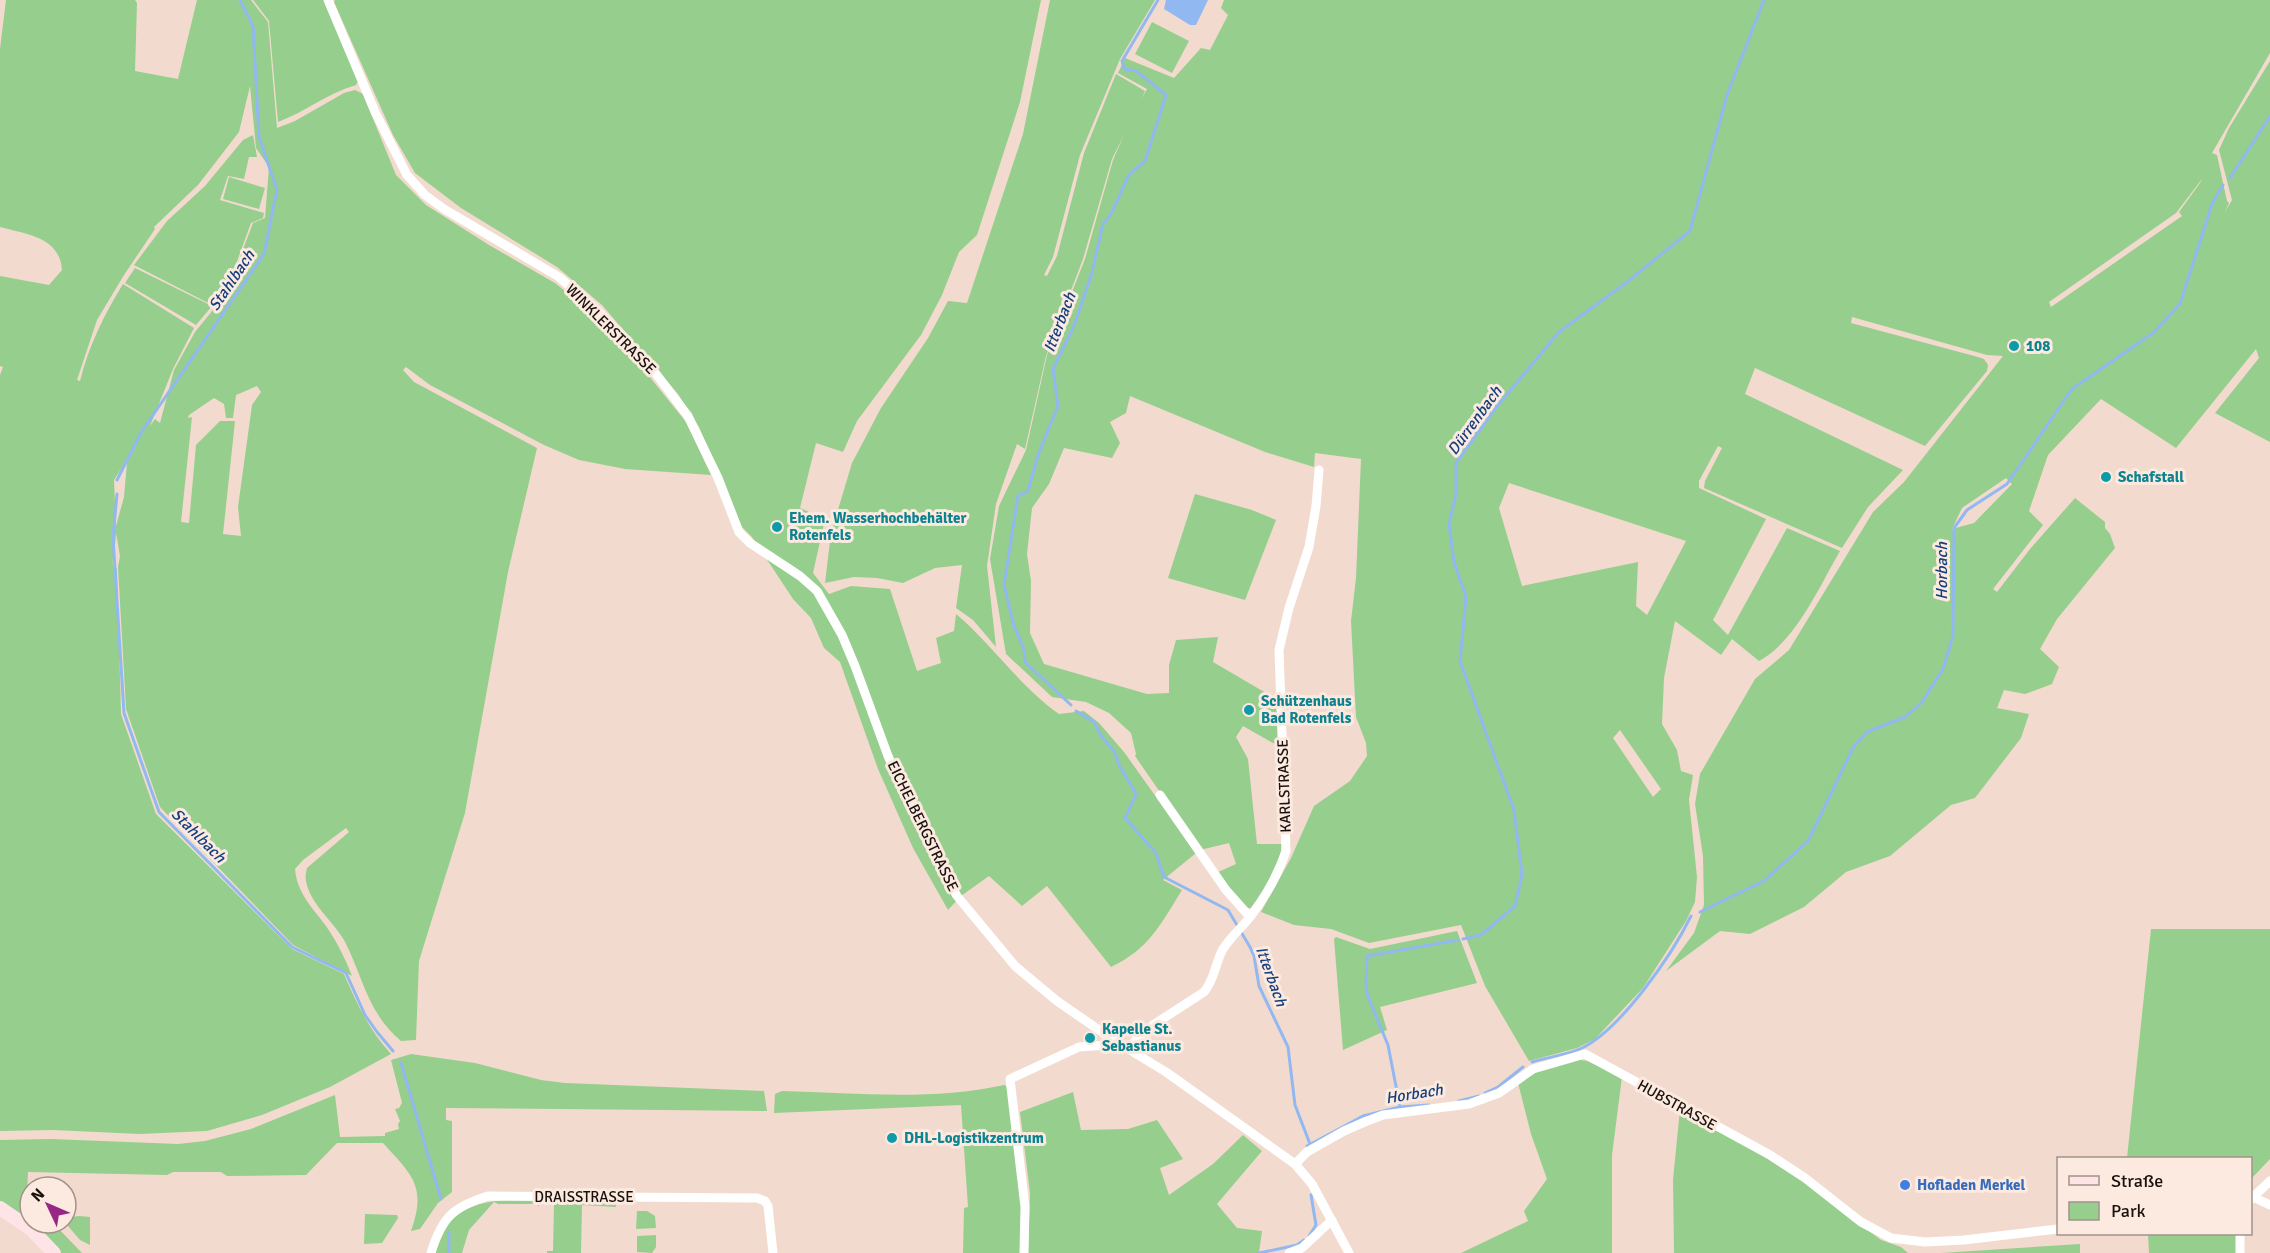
<svg xmlns="http://www.w3.org/2000/svg" width="2270" height="1253" viewBox="0 0 2270 1253" font-family="Signika,sans-serif">
  <rect width="100%" height="100%" fill="#f2dbce"/>
  <g fill="#96ce8d" fill-rule="evenodd">
    <path d="M6 0H135L137 3 135 71 178 79 197 0H251L268 22 277 128 295 121 344 93 355 90 363 94 396 175 426 205 489 245 555 283 585 307 640 365 686 422 711 475 625 469 579 460 544 445 430 385 406 367 403 370 414 382 537 448 508 572 465 813 419 961 416 1040 401 1041C366 1011 364 978 344 940 333 921 310 904 306 881 305 877 306 872 307 868L349 832 346 828 303 860 295 869C297 893 312 907 326 926 337 942 345 958 352 976L293 945 160 807 126 709 118 567 120 556 116 533C116 545 112 554 113 566L117 569 121 714 156 814 292 949 344 974C357 1004 369 1030 391 1054L330 1087 262 1115 207 1131 140 1134 53 1130 0 1131V375L3 367 0 366V276L49 285 62 270C60 237 26 234 0 227V49ZM250 86 256 148 269 167 265 218 253 223 226 294 195 332 174 370 160 423 155 419 150 426 173 369 194 328 123 284C104 315 89 345 80 381L77 380 97 320 124 275 155 229 154 227 198 185 239 132ZM257 386 261 392 252 405 238 507 241 536 223 534 235 421H220L196 445 189 523 181 522 192 417 188 418 189 415 214 398 224 404 226 418H233L236 395ZM137 444 127 463 124 497 116 526 114 480Z"/>
    <path d="M253 0H324L358 81 356 85C328 93 305 112 278 122L269 21Z"/>
    <path d="M335 0H1041L1020 102 977 235 959 252 942 295 921 335 857 421 843 452 816 443 800 508 825 519 813 573 829 594 851 586 890 589 917 671 941 663 936 638 954 631 956 614C993 645 1019 686 1059 714L1084 711 1099 723 1124 752 1196 853 1163 880 1182 890C1161 924 1149 949 1111 967L1047 886 1022 906 989 876 961 896 948 910 913 848 878 769 840 662 824 648 811 618 793 599 752 537 742 527 699 427 678 394 602 305 557 267 461 208 415 173 393 135 334 2Z"/>
    <path d="M1050 0H1155L1120 59 1080 155 1053 257 1044 275 1047 276 1057 256 1084 153 1116 74 1145 91 1142 98 1147 89 1118 73 1125 58 1174 78 1201 48 1210 50 1228 15 1221 8 1224 0H2270V53L2212 153 2217 155 2227 201 2229 203 2225 212 2232 200 2219 150 2229 128 2270 61V442L2215 413 2259 358 2256 349 2176 448 2101 399 2048 455 2029 511 2043 525 1993 589 1997 592 2030 549 2075 498 2105 522V528L2110 534 2115 548 2057 619 2040 649 2059 667 2052 684 2025 694 2004 690 1997 708 2029 714 2021 738 1975 798 1951 805 1890 856 1846 872 1804 907 1750 934 1720 931 1666 971 1694 933 1704 905 1703 856 1695 804 1700 774 1755 679 1789 650 1873 512 1904 482 2003 356 1987 355 1852 317 1851 323 1978 357 1984 359 1988 365 1987 371 1925 446 1755 368 1745 394 1903 470 1868 507 1842 548 1704 488 1705 481 1722 448 1718 446 1699 481V488L1766 519 1713 620 1728 635 1787 528 1840 551C1819 587 1796 641 1759 661L1732 639 1721 655 1675 621 1664 678 1662 724 1677 750 1681 771 1693 775 1689 800 1697 877 1695 902 1686 921 1643 988 1595 1039 1577 1048 1529 1061 1485 986 1461 925 1369 943 1331 929 1294 925 1261 912 1291 858 1314 806 1350 781 1367 756 1366 743 1356 717 1351 621 1356 578 1361 459 1315 453 1314 467 1265 452 1130 396 1126 413 1110 422 1120 443 1112 458 1064 448 1049 484 1032 508 1027 554 1031 581 1030 633 1044 664 1147 694 1169 693V665L1176 640 1218 637 1213 662 1278 700 1280 747 1243 726 1236 737 1248 759 1257 844H1282C1280 868 1265 889 1251 908H1245L1216 873 1236 864 1229 843 1200 850 1135 756 1136 754 1131 733 1109 713 1086 702 1052 697 1006 654 990 559 999 506 1026 450 1047 355 1085 259 1113 160 1124 135 1112 159 1083 259 1046 356 1025 449 1017 444 996 504 987 566 996 647 973 620 956 608 962 565 935 568 903 583 877 578 854 577 825 583 831 533 852 463 881 408 928 338 948 301 967 303 1023 134ZM2202 179 2200 183 2179 212 2182 216 2051 307 2049 302 2176 213ZM2006 478 2012 484 1974 523 1952 529 1962 508ZM1509 483 1686 541 1647 615 1636 606 1638 562 1522 586 1499 508ZM1620 730 1661 789 1653 797 1613 738Z"/>
    <polygon points="1152,22 1189,41 1172,73 1135,54"/>
    <polygon points="253,135 257,157 249,157 244,179 228,176 220,200 264,213 263,218 251,223 225,294 214,306 134,265 167,221 205,186 243,140"/>
    <polygon points="229,177 265,188 259,209 223,199"/>
    <polygon points="135,268 212,306 196,325 125,283"/>
    <polygon points="1195,494 1252,510 1276,520 1245,600 1168,578"/>
    <polygon points="2151,929 2270,929 2270,1159 2251,1179 2250,1158 2127,1158"/>
    <polygon points="1457,931 1477,983 1380,1007 1387,1030 1343,1050 1334,939 1336,937 1370,949"/>
    <path d="M411 1054 475 1063 541 1080 565 1083 764 1091 767 1111 446 1108V1120L452 1121V1192L438 1203 420 1229 411 1231C427 1186 412 1175 383 1143H337L306 1175 227 1176 221 1172H173L167 1175 28 1172 27 1196 30 1200V1222L0 1202V1140L51 1139 178 1144 205 1141 251 1129 335 1095 340 1137 385 1136V1133L399 1129 398 1124 400 1121 395 1109 399 1108 402 1103 391 1060Z"/>
    <polygon points="1574,1059 1587,1061 1622,1077 1612,1155 1612,1253 1461,1253 1528,1221 1524,1211 1547,1179 1531,1134 1518,1083 1543,1066"/>
    <path d="M1004 1085 1007 1086 1022 1204 1021 1253H963L964 1208 968 1207 961 1105 774 1113 775 1094 782 1091C856 1093 932 1101 1004 1085Z"/>
    <polygon points="1073,1092 1081,1130 1128,1129 1157,1120 1183,1159 1160,1168 1169,1195 1213,1164 1243,1135 1262,1151 1217,1204 1237,1228 1262,1231 1259,1253 1028,1253 1030,1193 1020,1112"/>
    <polygon points="1680,1109 1763,1156 1807,1184 1881,1240 1901,1247 1908,1253 1674,1253 1673,1180"/>
    <path d="M535 1199 540 1203 539 1206 535 1204H498L494 1202 469 1230 462 1253H435C448 1200 490 1200 535 1199Z"/>
    <polygon points="552,1199 615,1201 616,1207 582,1205 581,1253 547,1253 547,1251 553,1251 554,1204 548,1204"/>
    <polygon points="637,1211 647,1211 655,1216 656,1228 636,1229"/>
    <polygon points="365,1214 397,1215 398,1218 382,1243 364,1244"/>
    <polygon points="79,1216 90,1217 90,1245 80,1240 68,1226 72,1217"/>
    <polygon points="31,1223 53,1223 82,1253 61,1253"/>
    <polygon points="2148,1234 2237,1234 2236,1253 2149,1253"/>
    <polygon points="656,1235 656,1247 652,1253 637,1252 637,1236"/>
    <polygon points="2080,1244 2080,1253 1941,1253"/>
  </g>
  <polygon fill="#92b8f1" points="1166,0 1208,0 1196,25 1190,25 1164,9"/>
  <g fill="none" stroke-linecap="round" stroke-linejoin="round">
    <g stroke="#92b8f1" stroke-width="3">
      <polyline points="2230,178 2270,116"/>
      <polyline points="117,480 142,431 264,254 277,190 259,137 253,26 240,0"/>
      <polyline points="117,494 113,537 124,713 159,812 292,947 346,973 365,1015 377,1032 393,1051"/>
      <polyline points="1071,705 1025,662 1024,649 1014,626 1004,585 1018,496 1028,491 1038,455 1058,406 1053,369 1074,326 1091,276 1103,224 1110,216 1129,175 1145,161 1166,95 1136,71 1124,69 1122,61 1158,0"/>
      <polyline points="1076,711 1094,722 1101,736 1114,751 1119,765 1136,794 1125,818 1156,853 1164,877 1228,910 1250,947 1254,956 1259,986 1288,1047 1295,1105 1310,1144"/>
      <polyline points="1700,912 1764,881 1808,841 1854,746 1867,732 1905,717 1922,702 1943,669 1953,636 1954,528 1967,510 2007,484 2072,389 2153,333 2180,304 2212,204 2223,185"/>
      <polyline points="1463,939 1481,935 1515,906 1522,875 1514,810 1460,661 1466,597 1454,562 1449,524 1456,494 1456,463 1495,409 1559,332 1627,282 1690,231 1727,95 1764,0"/>
      <path d="M1532 1062C1548 1057 1567 1055 1582 1048 1621 1029 1672 955 1691 916"/>
      <polyline points="401,1063 441,1199"/>
      <polyline points="1485,1093 1498,1087 1523,1067"/>
      <polyline points="1459,1101 1479,1096"/>
      <polyline points="1400,1107 1388,1045 1368,997 1366,986 1367,956 1458,940"/>
      <polyline points="1307,1146 1363,1116 1400,1107 1429,1105"/>
      <polyline points="1309,1236 1316,1225 1311,1195"/>
      <polyline points="449,1253 449,1232"/>
      <polyline points="1259,1253 1297,1245 1304,1240"/>
    </g>
    <g stroke="#fff" stroke-width="9">
      <polyline points="328,0 376,114 407,175 425,195 444,209 559,277 598,311 650,366 688,416 718,478 739,532 750,543 800,576 817,591 842,635 855,666 888,756 929,845 957,896 1015,966 1057,1001 1115,1041 1166,1072 1295,1164 1312,1184 1349,1253"/>
      <polyline points="1160,795 1226,890 1250,917"/>
      <path d="M1129 1049 1138 1037 1153 1025 1204 992C1215 979 1215 963 1223 949 1232 935 1244 926 1253 913 1267 894 1279 872 1286 851L1279 650 1289 608 1309 547 1316 506 1319 470"/>
      <polyline points="1295,1164 1307,1152 1344,1131 1367,1121 1383,1115 1469,1104 1499,1093 1533,1069 1585,1054 1770,1155 1805,1178 1861,1222 1891,1238 1925,1242 1964,1240 2058,1229"/>
      <polyline points="2253,1197 2270,1205"/>
      <polyline points="2250,1200 2270,1181"/>
      <path d="M431 1253C442 1217 453 1207 488 1196L757 1198 765 1201 768 1206 773 1253"/>
      <polyline points="1024,1253 1025,1207 1010,1079 1079,1047 1108,1045 1115,1041"/>
      <polyline points="1289,1253 1302,1248 1332,1220"/>
      <polyline points="2240,1253 2240,1234"/>
    </g>
    <polyline stroke="#fee4e6" stroke-width="14" points="0,1208 31,1229 54,1253"/>
  </g>
  <g fill="#0f9aa8" stroke="#fce9df" stroke-width="2">
    <circle cx="2014" cy="346" r="6"/>
    <circle cx="2106" cy="477" r="6"/>
    <circle cx="777" cy="527" r="6"/>
    <circle cx="1249" cy="710" r="6"/>
    <circle cx="1090" cy="1038" r="6"/>
    <circle cx="892" cy="1138" r="6"/>
  </g>
  <circle fill="#3f7fe0" stroke="#fce9df" stroke-width="2" cx="1905" cy="1185" r="6"/>
  <g text-anchor="middle" stroke-width="6" stroke-linejoin="round" paint-order="stroke">
    <g font-size="15" fill="#19110d" stroke="#fce9df">
      <text transform="translate(611 329) rotate(45)" y="5">WINKLERSTRASSE</text>
      <text transform="translate(1284 786) rotate(-92)" y="5">KARLSTRASSE</text>
      <text transform="translate(923 826) rotate(64)" y="5">EICHELBERGSTRASSE</text>
      <text transform="translate(1677 1105) rotate(29)" y="5">HUBSTRASSE</text>
      <text x="584" y="1202">DRAISSTRASSE</text>
    </g>
    <g font-size="15" font-weight="bold" fill="#0d838f" stroke="#fce9df" text-anchor="start">
      <text x="2026" y="351">108</text>
      <text x="2118" y="482">Schafstall</text>
      <text x="789" y="523">Ehem. Wasserhochbehälter<tspan x="789" dy="17">Rotenfels</tspan></text>
      <text x="1261" y="706">Schützenhaus<tspan x="1261" dy="17">Bad Rotenfels</tspan></text>
      <text x="1102" y="1034">Kapelle St.<tspan x="1102" dy="17">Sebastianus</tspan></text>
      <text x="904" y="1143">DHL-Logistikzentrum</text>
    </g>
    <g font-size="15" font-weight="bold" fill="#366cbe" stroke="#fce9df" text-anchor="start">
      <text x="1917" y="1190">Hofladen Merkel</text>
    </g>
    <g font-size="16" font-style="italic" fill="#133f7d" stroke="#fce9df">
      <text transform="translate(231 280) rotate(-56)" y="6">Stahlbach</text>
      <text transform="translate(1059 322) rotate(-69)" y="6">Itterbach</text>
      <text transform="translate(1474 420) rotate(-54)" y="6">Dürrenbach</text>
      <text transform="translate(1941 571) rotate(-90)" y="6">Horbach</text>
      <text transform="translate(199 835) rotate(45)" y="6">Stahlbach</text>
      <text transform="translate(1272 976) rotate(70)" y="6">Itterbach</text>
      <text transform="translate(1414 1093) rotate(-9)" y="6">Horbach</text>
    </g>
  </g>
  <rect x="2057" y="1157" width="195" height="78" fill="#fce9df" stroke="#a1938b" stroke-width="1.5"/>
  <rect x="2069" y="1176" width="30" height="9" fill="#fee4e6" stroke="#a1938b" stroke-width="1.5"/>
  <text x="2111" y="1187" font-size="18" fill="#19110d">Straße</text>
  <rect x="2069" y="1202" width="30" height="18" fill="#96ce8d" stroke="#a1938b" stroke-width="1.5"/>
  <text x="2111" y="1217" font-size="18" fill="#19110d">Park</text>
  <g transform="translate(48 1205) rotate(314)"><circle r="28" fill="#fce9df" stroke="#a1938b" stroke-width="1.5"/>
  <path d="M0-4.5L10 22L0 15L-10 22Z" fill="#982684"/>
  <text y="-9" font-size="16" font-weight="bold" text-anchor="middle" fill="#19110d">N</text>
  </g>
</svg>
